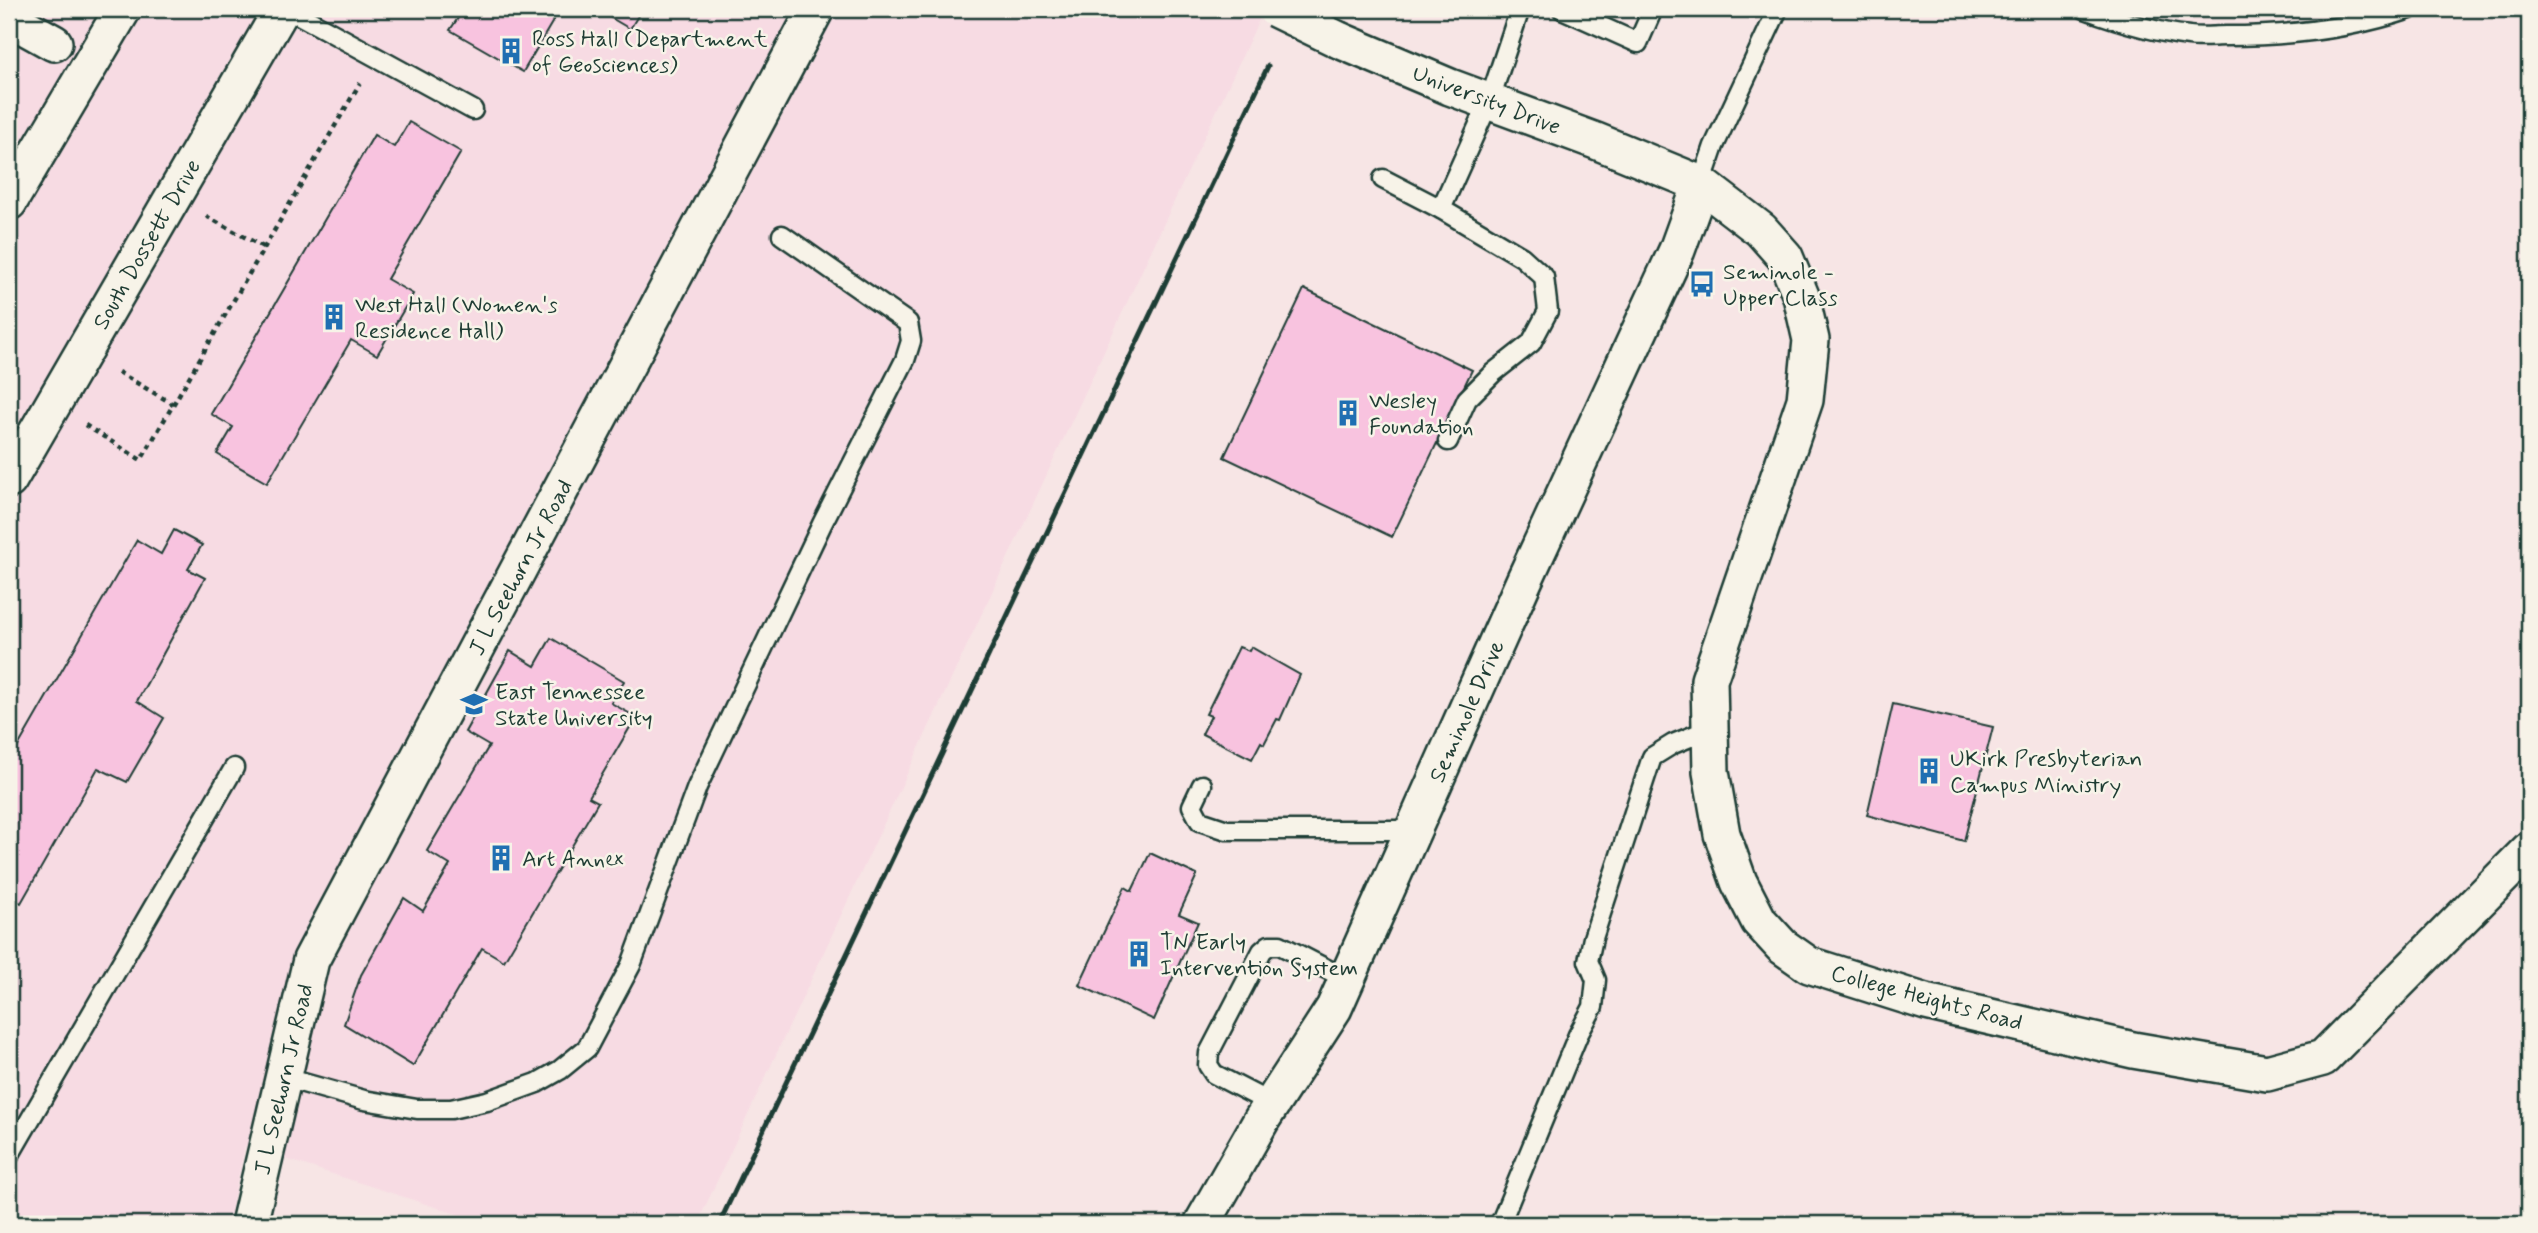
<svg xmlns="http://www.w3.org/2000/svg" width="2538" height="1233" viewBox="0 0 2538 1233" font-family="Mynerve,sans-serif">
  <rect width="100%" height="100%" fill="#f7e5e5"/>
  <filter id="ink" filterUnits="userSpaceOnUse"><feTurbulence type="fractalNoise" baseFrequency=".0143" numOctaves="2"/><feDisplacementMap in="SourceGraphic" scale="14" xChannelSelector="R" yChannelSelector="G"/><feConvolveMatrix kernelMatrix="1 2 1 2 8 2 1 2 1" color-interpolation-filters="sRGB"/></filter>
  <g filter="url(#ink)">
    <polygon fill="#f7dbe3" points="9,9 1264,9 697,1224 488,1224 245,1146 228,1224 9,1224"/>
    <g fill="#f8c3df" stroke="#1f3d34" stroke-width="2">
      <polygon points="450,9 560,9 523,72 450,30 460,15"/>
      <polygon points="596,9 642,9 630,29"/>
      <polygon points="409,122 461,152 387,279 413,294 377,355 351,340 267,483 217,454 233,427 211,414 374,135 394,147"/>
      <polygon points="1304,289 1472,370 1392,537 1224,457"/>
      <polygon points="174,530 202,545 188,569 205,578 137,701 164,718 127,782 98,768 21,903 9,896 9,762 137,540 161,554"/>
      <polygon points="551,638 624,681 611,703 636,717 589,797 598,802 504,961 482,948 413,1066 344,1024 361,975 404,898 423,911 450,865 427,851 489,746 465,732 510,651 535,666"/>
      <polygon points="1239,647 1249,651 1251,647 1300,675 1280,720 1277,719 1264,744 1261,742 1252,759 1202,734 1211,716 1206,714"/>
      <polygon points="1893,704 1993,727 1964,841 1867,815"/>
      <polygon points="1150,853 1197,875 1179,914 1198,922 1154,1020 1079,985 1125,887 1132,891"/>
    </g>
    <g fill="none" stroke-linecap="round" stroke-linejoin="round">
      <g stroke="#1f3d34" stroke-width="23">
        <g id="lane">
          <polyline points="288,9 473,110"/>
          <polyline points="1562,9 1638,43 1653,9"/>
          <path d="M2085 9C2118 21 2154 32 2189 36 2201 38 2214 36 2226 36 2288 36 2351 29 2410 9"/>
          <polyline points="1383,179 1441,209"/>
          <polyline points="1701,184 1714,146 1778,9"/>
          <polyline points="1448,441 1467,399 1493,373 1531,343 1548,311 1544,277 1522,257 1441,209 1489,102 1520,9"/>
          <polyline points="1202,785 1192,806 1200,821 1227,830 1412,830"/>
          <polyline points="282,1077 364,1100 417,1109 451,1109 487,1101 537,1083 560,1070 587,1048 631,965 697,787 822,524 905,360 911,341 908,323 782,235"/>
          <polyline points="1272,1104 1214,1074 1208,1065 1209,1053 1262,951 1269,945 1280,945 1346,979"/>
          <polyline points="9,1156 234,768"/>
          <polyline points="1500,1224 1578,1035 1593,1007 1596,980 1588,961 1593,938 1652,757 1673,744 1710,729"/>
        </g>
      </g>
      <g stroke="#1f3d34" stroke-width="40">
        <g id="street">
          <polyline points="9,18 54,43"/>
          <polyline points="1339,40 1450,87 1596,141 1701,184 1761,230 1785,257 1801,296 1811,340 1805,400 1709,680 1711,772 1722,834 1739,882 1759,921 1782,946 1809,965 1926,1002 2133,1050 2267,1073 2323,1058 2529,850"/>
          <polyline points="9,202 123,9"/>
          <polyline points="9,480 282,9"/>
          <polyline points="249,1224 311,960 816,9"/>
          <polyline points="1202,1224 1262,1119 1334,1008 1524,581 1677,250 1701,184"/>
        </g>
      </g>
      <g stroke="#1f3d34" stroke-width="4.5" stroke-dasharray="5 5" stroke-linecap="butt">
        <polyline points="206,216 265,248"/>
        <polyline points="118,372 173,404"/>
        <polyline points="85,425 141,460 360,83"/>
      </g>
      <use href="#lane" stroke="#f7f3e8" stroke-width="18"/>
      <use href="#street" stroke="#f7f3e8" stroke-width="35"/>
      <polyline stroke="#1f3d34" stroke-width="5" points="719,1224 1268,66"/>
      <g stroke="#1f3d34" stroke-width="40" stroke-linecap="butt">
        <polyline id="street-bridge" points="1275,9 1339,40"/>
      </g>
      <use href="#street-bridge" stroke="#f7f3e8" stroke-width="35"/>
    </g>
  </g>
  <defs>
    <g id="building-bare" transform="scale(2.1)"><path d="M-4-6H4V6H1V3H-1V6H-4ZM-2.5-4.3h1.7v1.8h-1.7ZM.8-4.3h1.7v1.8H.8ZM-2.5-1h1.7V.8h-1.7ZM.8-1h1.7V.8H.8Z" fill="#1f6fb2" stroke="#f7f3e8" stroke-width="2.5" paint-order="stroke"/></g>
    <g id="bus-bare" transform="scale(2.1)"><path d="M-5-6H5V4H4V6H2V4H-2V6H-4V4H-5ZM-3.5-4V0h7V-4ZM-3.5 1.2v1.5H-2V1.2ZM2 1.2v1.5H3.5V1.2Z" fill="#1f6fb2" stroke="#f7f3e8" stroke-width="2.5" paint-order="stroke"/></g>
    <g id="university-bare" transform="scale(2.1)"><path d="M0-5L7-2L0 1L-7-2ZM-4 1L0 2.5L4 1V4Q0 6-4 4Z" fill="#1f6fb2" stroke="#f7f3e8" stroke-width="2.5" paint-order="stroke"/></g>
  </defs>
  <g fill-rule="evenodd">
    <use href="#building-bare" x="511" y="51"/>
    <use href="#bus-bare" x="1702" y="284"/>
    <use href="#building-bare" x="334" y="317"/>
    <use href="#building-bare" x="1348" y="413"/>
    <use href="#university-bare" x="474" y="704"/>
    <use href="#building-bare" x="1929" y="771"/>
    <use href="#building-bare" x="501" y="858"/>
    <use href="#building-bare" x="1139" y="954"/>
  </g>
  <g text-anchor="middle" stroke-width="5" stroke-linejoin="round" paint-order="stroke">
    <g font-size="23" fill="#1f3d34" stroke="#f7f3e8" text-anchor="start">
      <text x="532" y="46">Ross Hall (Department<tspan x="532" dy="26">of Geosciences)</tspan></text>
      <text x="1723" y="279">Seminole -<tspan x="1723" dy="26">Upper Class</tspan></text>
      <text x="355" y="312">West Hall (Women's<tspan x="355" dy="26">Residence Hall)</tspan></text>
      <text x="1369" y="408">Wesley<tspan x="1369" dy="26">Foundation</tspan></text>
      <text x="495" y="699">East Tennessee<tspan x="495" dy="26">State University</tspan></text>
      <text x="1950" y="766">UKirk Presbyterian<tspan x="1950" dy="26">Campus Ministry</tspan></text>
      <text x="522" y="866">Art Annex</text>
      <text x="1160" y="949">TN Early<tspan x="1160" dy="26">Intervention System</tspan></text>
    </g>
    <g font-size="23" fill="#1f3d34" stroke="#f7f3e8">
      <text transform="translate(1487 99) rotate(21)" y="8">University Drive</text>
      <text transform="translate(146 244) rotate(-60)" y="8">South Dossett Drive</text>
      <text transform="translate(520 567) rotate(-62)" y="8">J L Seehorn Jr Road</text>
      <text transform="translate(1466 711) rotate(-66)" y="8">Seminole Drive</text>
      <text transform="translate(1927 997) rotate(15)" y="8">College Heights Road</text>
      <text transform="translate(283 1079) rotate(-77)" y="8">J L Seehorn Jr Road</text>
    </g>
  </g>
  <rect width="2538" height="1233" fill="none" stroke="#f7f3e8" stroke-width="35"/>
  <rect x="18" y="18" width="2503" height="1198" fill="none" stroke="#1f3d34" stroke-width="2.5" filter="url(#ink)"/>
</svg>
